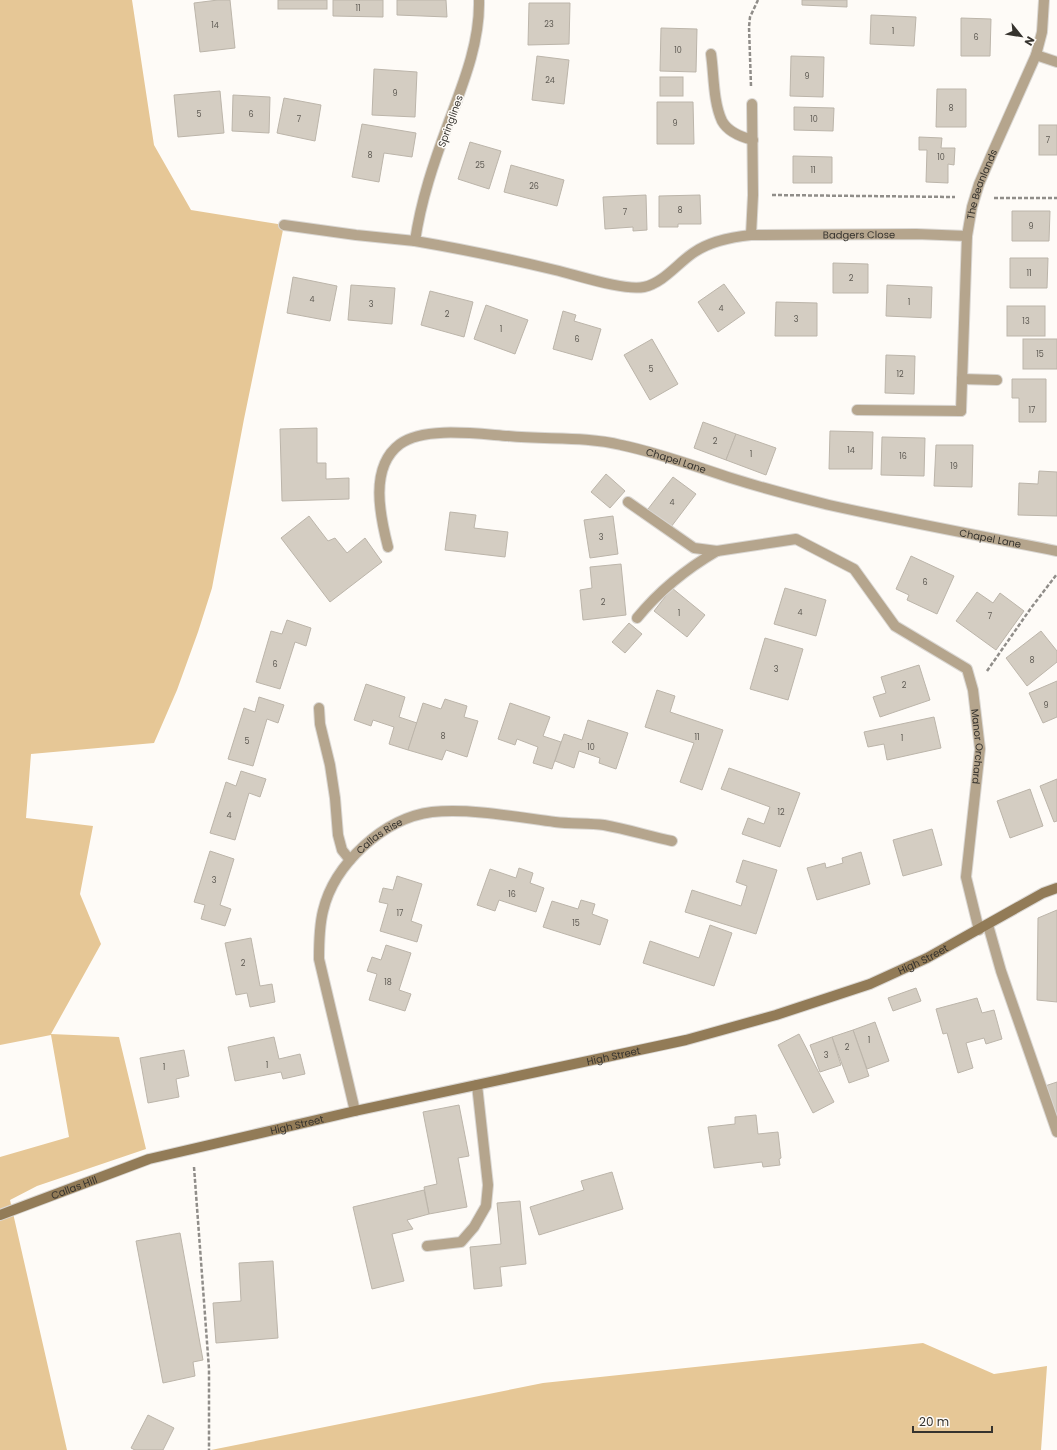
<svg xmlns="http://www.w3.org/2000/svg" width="1057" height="1450" viewBox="0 0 1057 1450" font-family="Poppins,sans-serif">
  <rect width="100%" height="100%" fill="#fefbf7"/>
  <g fill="#e6c796">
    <polygon points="0,0 132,0 154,145 191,210 284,225 244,419 212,588 198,632 177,690 154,743 31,754 26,818 93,826 80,894 101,944 51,1034 119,1037 146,1149 37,1186 10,1200 67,1450 0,1450 0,1157 69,1137 51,1035 0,1045"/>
    <polygon points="923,1343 994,1374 1047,1366 1041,1450 211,1450 543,1383"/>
  </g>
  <g fill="#d4cdc2" stroke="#bcb5aa">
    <polygon points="218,0 230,0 235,48 200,52 194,3"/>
    <rect x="278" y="0" width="49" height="9"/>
    <polygon points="333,0 383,0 383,17 333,16"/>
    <polygon points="397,0 446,0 447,17 397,15"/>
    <polygon points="802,0 847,0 847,7 802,5"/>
    <polygon points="529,3 570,3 569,44 528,45"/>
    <polygon points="871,15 916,17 914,46 870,44"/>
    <polygon points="961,18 991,19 990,56 961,56"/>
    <polygon points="661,28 697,29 696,72 660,71"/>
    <polygon points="537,56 569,60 564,104 532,100"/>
    <polygon points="791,56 824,57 823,97 790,96"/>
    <polygon points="374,69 417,72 415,117 372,115"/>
    <rect x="660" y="77" width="23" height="19"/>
    <polygon points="937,89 966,89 966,127 936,127"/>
    <polygon points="220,91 224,133 178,137 174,95"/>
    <polygon points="233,95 270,97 269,133 232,131"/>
    <polygon points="284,98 321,105 315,141 277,133"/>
    <polygon points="657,102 693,102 694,144 657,144"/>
    <polygon points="794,107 834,108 833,131 794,130"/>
    <polygon points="362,124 416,133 412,157 384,153 379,182 352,177"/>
    <rect x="1039" y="125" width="18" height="30"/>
    <polygon points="919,137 942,138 941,148 955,148 954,165 948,164 948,183 926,182 927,150 919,150"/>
    <polygon points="470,142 501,151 489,189 458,179"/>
    <polygon points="793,156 832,157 832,183 793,183"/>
    <polygon points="511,165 564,180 557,206 504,192"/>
    <polygon points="646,195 647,230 633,231 633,227 605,229 603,197"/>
    <polygon points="700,195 701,224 678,224 678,227 659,227 659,196"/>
    <polygon points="1012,211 1050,211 1049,241 1012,241"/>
    <polygon points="1010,258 1048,258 1047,288 1010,288"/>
    <polygon points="833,263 868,264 868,293 833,293"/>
    <polygon points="293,277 337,286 330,321 287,313"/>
    <polygon points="724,284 745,313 718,332 698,302"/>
    <polygon points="351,285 395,288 392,324 348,320"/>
    <polygon points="887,285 932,287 931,318 886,316"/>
    <polygon points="430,291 473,302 464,337 421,325"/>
    <polygon points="776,302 817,303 817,336 775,336"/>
    <polygon points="486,305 528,320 515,354 474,339"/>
    <rect x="1007" y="306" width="38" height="30"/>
    <polygon points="563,311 576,315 574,321 601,329 592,360 553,349"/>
    <polygon points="652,339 678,384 650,400 624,355"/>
    <rect x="1023" y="339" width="34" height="30"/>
    <polygon points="886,355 915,356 914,394 885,393"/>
    <polygon points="1012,379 1046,379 1046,422 1019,422 1019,398 1012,398"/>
    <polygon points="703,422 736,434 726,460 694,448"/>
    <polygon points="317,428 317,463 326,463 326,479 349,478 349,499 282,501 280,429"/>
    <polygon points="830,431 873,432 872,469 829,469"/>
    <polygon points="736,434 776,448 766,475 726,460"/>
    <polygon points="882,437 925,438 924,476 881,475"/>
    <polygon points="936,445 973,445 972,487 934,486"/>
    <polygon points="1039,471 1057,472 1057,516 1018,515 1019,483 1038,484"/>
    <polygon points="606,474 625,491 610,508 591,492"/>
    <polygon points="673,477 696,494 671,527 648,509"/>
    <polygon points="450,512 476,515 474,528 508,532 505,557 445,550"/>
    <polygon points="309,516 328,541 335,538 347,553 365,538 382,562 330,602 281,538"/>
    <polygon points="613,516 618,554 590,558 584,520"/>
    <polygon points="911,556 954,576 937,614 907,600 909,595 896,589"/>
    <polygon points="621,564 626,615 583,620 580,590 592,588 590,567"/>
    <polygon points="672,588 705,615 687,637 654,611"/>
    <polygon points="785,588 826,600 816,636 774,624"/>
    <polygon points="977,592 993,603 1000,593 1024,611 996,650 956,621"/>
    <polygon points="287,620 311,628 306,646 295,642 280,689 256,682 271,631 282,634"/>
    <polygon points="629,623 642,634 625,653 612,642"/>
    <polygon points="1041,631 1057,651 1057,662 1027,686 1006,658"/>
    <polygon points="765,638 803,649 788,700 750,689"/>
    <polygon points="919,665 930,700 880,717 873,697 886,693 881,677"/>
    <polygon points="1057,681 1057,717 1043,723 1029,693"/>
    <polygon points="366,684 405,697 399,717 417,723 408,750 389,744 394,727 373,720 371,726 354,720"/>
    <polygon points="657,690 675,696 670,712 723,730 702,790 680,782 694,743 645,727"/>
    <polygon points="259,697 284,705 278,723 267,719 253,766 228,759 244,708 255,712"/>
    <polygon points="445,699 467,706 464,717 478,721 467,757 446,750 442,760 408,750 423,703 441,709"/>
    <polygon points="510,703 550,717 543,736 561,742 552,769 533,763 538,747 517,739 515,745 498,739"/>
    <polygon points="934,717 941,748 887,760 884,744 868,747 864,732"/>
    <polygon points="588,720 628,733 616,769 599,763 600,758 579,751 574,768 555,761 564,734 582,740"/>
    <polygon points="729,768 800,793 780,847 742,834 748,818 764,824 770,807 721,789"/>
    <polygon points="241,771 266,779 260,797 249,793 235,840 210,833 226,782 236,786"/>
    <polygon points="1057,779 1057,821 1054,822 1040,786"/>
    <polygon points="1030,789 1043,826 1010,838 997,801"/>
    <polygon points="932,829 942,865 903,876 893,840"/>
    <polygon points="210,851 234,859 220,905 231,909 225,926 201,919 205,905 194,902"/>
    <polygon points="861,852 870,884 817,900 807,868 825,863 826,868 843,863 842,858"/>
    <polygon points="743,860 777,870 756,934 685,912 692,890 741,906 747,886 736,882"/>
    <polygon points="519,868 533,873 530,883 544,888 536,912 499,900 495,911 477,905 490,869 516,878"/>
    <polygon points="397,876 422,884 411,921 422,925 417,942 380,931 388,904 379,902 383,888 393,890"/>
    <polygon points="581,900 595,904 592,914 608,920 600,945 543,927 552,901 578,909"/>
    <polygon points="1057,910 1057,1002 1037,1000 1038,918"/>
    <polygon points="710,925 732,933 714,986 643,963 650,941 699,958"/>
    <polygon points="251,938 260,986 272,984 275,1002 250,1007 247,993 236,995 225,943"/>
    <polygon points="386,945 411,953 399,990 411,994 405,1011 369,1000 377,974 367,971 372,957 381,960"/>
    <polygon points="916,988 921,1001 893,1011 888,998"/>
    <polygon points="977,998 982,1013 994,1010 1002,1039 986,1044 984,1038 966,1043 973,1068 958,1073 947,1033 943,1034 936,1009"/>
    <polygon points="875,1022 889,1061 867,1069 853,1030"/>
    <polygon points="853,1030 869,1076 849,1083 832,1037"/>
    <polygon points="799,1034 834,1102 813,1113 778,1045"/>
    <polygon points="274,1037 279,1059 300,1054 305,1074 283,1079 281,1072 235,1081 228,1047"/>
    <polygon points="832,1037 841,1065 820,1072 810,1045"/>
    <polygon points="184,1050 189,1076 176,1079 179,1097 148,1103 140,1058"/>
    <polygon points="1057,1082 1057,1119 1045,1086"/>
    <polygon points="459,1105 469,1156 458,1158 467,1207 429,1214 424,1187 437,1184 423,1112"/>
    <polygon points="756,1115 758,1134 778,1132 781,1158 779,1159 780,1165 763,1167 762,1162 714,1168 708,1127 735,1124 735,1117"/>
    <polygon points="612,1172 623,1209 539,1235 530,1207 584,1190 581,1181"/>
    <polygon points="424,1190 429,1214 407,1220 413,1229 392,1234 404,1281 372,1289 353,1207"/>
    <polygon points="520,1201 526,1264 500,1267 502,1286 474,1289 470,1247 501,1244 497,1203"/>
    <polygon points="180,1233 203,1360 193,1362 195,1376 163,1383 136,1241"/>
    <polygon points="273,1261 278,1338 216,1343 213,1303 241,1301 239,1263"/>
    <polygon points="148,1415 174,1428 163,1450 135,1450 131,1448"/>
  </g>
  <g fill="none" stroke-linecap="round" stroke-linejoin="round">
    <g stroke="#dad7d3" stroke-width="12">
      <g id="lane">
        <path d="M711 54C714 74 713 102 722 121 728 132 741 137 753 140"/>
        <polyline points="857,410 961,411"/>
        <polyline points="628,502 694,548 717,551"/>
        <path d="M637 618C660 590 686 569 717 551"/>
        <polyline points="319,708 320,724 330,765 335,798 338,835 342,850 350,860"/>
        <polyline points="988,925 1001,971 1057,1132"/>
        <polyline points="427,1246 461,1242 474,1227 486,1206 488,1185 477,1085"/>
      </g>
    </g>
    <g stroke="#dad7d3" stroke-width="12">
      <g id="street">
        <path id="s1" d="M479 0C480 43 463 84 448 124 434 162 421 200 415 241 462 249 509 259 555 270 577 275 623 291 644 287 663 283 677 264 693 253 710 241 731 237 751 235L916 234 967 236"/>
        <polyline points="1036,55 1057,62"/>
        <polyline points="284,225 356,235 415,241"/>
        <polyline points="751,235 753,195 752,104"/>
        <polyline points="962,379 997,380"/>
        <path id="s2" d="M961 411 967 236 972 207 979 184 991 156 1036 55 1042 32 1044 0"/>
        <path id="s3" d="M388 547C380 516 369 467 400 444 424 426 479 434 508 436 546 440 584 436 621 445 659 453 694 466 731 478 763 488 796 497 829 505 905 522 981 536 1057 551"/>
        <path id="s4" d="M717 551 796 539 854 569 895 626 967 669 973 690 980 749 966 877 979 930"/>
        <path id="s5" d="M355 1111 319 959C319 943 319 927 323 911 334 864 384 818 432 812 470 808 517 817 555 822 571 824 588 823 604 825 626 829 649 836 672 841"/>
      </g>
    </g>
    <g stroke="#dad7d3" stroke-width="12">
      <g id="secondary">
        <path id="s6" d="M0 1215 149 1159 355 1111 686 1040 776 1015 870 984 927 958 1043 893 1057 888"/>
      </g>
    </g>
    <g stroke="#908d89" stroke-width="2.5" stroke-dasharray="4 2" stroke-linecap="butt">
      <polyline points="751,86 749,27 750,17 758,0"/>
      <polyline points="772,195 955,197"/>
      <polyline points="994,198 1057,198"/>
      <polyline points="987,671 1031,608 1057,574"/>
      <polyline points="194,1167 209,1369 209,1450"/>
    </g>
    <use href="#lane" stroke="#b5a58d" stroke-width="10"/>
    <use href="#street" stroke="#b5a58d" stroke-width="10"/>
    <use href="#secondary" stroke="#927b57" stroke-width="10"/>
  </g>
  <g text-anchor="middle" stroke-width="3" stroke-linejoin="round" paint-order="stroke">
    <g font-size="8" fill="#5e5a53">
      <text x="358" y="11">11</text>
      <text x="549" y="27">23</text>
      <text x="215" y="28">14</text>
      <text x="893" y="34">1</text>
      <text x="976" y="40">6</text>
      <text x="678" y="53">10</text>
      <text x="807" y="79">9</text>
      <text x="550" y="83">24</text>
      <text x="395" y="96">9</text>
      <text x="951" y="111">8</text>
      <text x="199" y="117">5</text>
      <text x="251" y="117">6</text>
      <text x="299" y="122">7</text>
      <text x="814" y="122">10</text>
      <text x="675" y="126">9</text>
      <text x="1048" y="143">7</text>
      <text x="370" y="158">8</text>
      <text x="941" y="160">10</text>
      <text x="480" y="168">25</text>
      <text x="813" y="173">11</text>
      <text x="534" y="189">26</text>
      <text x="680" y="213">8</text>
      <text x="625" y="215">7</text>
      <text x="1031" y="229">9</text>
      <text x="1029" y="276">11</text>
      <text x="851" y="281">2</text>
      <text x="312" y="302">4</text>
      <text x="909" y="305">1</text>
      <text x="371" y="307">3</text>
      <text x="721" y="311">4</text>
      <text x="447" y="317">2</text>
      <text x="796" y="322">3</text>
      <text x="1026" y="324">13</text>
      <text x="501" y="332">1</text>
      <text x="577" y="342">6</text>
      <text x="1040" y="357">15</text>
      <text x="651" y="372">5</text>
      <text x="900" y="377">12</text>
      <text x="1032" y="413">17</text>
      <text x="715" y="444">2</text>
      <text x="851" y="453">14</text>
      <text x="751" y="457">1</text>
      <text x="903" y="459">16</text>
      <text x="954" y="469">19</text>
      <text x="672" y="505">4</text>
      <text x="601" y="540">3</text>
      <text x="925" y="585">6</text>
      <text x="603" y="605">2</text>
      <text x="800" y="615">4</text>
      <text x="679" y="616">1</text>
      <text x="990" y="619">7</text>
      <text x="1032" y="663">8</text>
      <text x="275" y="667">6</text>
      <text x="776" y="672">3</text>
      <text x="904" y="688">2</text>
      <text x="1046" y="708">9</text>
      <text x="443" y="739">8</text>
      <text x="697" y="740">11</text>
      <text x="902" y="741">1</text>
      <text x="247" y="744">5</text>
      <text x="591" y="750">10</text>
      <text x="781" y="815">12</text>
      <text x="229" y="818">4</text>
      <text x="214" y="883">3</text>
      <text x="512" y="897">16</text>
      <text x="400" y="916">17</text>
      <text x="576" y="926">15</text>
      <text x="243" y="966">2</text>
      <text x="388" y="985">18</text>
      <text x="869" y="1043">1</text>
      <text x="847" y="1050">2</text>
      <text x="826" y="1058">3</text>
      <text x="267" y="1068">1</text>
      <text x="164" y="1070">1</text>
    </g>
    <g font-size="10" fill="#36332e" stroke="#fefbf7">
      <text transform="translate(450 121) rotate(-70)" y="4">Springlines</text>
      <text dy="4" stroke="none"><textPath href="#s2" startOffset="229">The Beanlands</textPath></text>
      <text dy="4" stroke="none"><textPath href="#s1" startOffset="714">Badgers Close</textPath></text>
      <text dy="4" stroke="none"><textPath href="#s3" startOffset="391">Chapel Lane</textPath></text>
      <text dy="4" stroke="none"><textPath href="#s3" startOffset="715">Chapel Lane</textPath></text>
      <text dy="4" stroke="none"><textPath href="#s4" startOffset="378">Manor Orchard</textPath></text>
      <text dy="4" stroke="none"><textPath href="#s5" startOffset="301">Callas Rise</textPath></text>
      <text dy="4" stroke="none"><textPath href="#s6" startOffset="960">High Street</textPath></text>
      <text dy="4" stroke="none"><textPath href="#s6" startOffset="635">High Street</textPath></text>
      <text dy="4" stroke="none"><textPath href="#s6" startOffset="311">High Street</textPath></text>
      <text dy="4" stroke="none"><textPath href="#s6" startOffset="79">Callas Hill</textPath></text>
    </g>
  </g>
  <g transform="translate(1021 36) rotate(120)" stroke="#fefbf7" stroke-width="3" paint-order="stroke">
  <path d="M0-3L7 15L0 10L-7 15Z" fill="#36332e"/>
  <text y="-6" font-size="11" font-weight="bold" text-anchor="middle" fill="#36332e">N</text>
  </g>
  <path d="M913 1426v6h79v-6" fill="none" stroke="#36332e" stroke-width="2"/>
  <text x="919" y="1426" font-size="12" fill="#36332e" stroke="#fefbf7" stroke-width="3" paint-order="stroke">20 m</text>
</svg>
